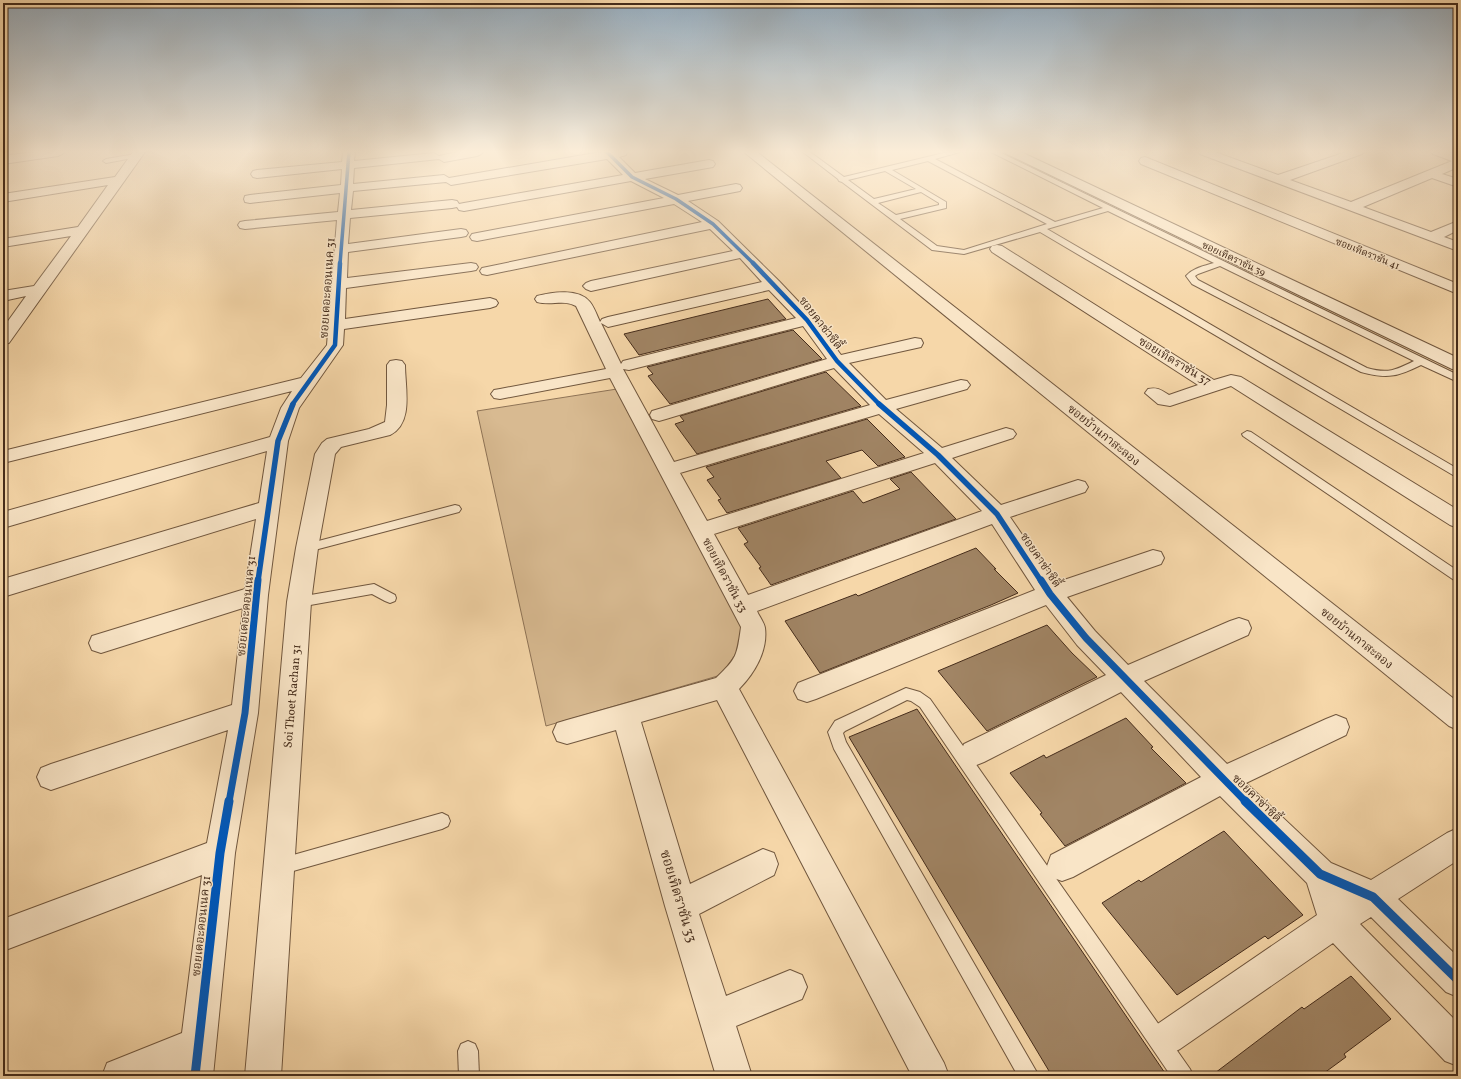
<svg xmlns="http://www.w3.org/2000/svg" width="1461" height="1079" viewBox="0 0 1461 1079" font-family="Vollkorn,'Noto Serif Thai',serif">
  <rect width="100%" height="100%" fill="#f6d7a9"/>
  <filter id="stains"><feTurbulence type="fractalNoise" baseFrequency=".005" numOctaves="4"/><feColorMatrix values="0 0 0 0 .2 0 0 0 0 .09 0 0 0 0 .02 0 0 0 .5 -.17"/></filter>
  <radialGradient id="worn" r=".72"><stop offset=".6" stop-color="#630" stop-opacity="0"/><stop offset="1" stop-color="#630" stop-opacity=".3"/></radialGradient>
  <polygon fill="#d8ba91" stroke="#8e7356" points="617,389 742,627 737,652 721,675 546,726 477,411"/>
  <g fill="#a18565" stroke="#452c1b">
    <polygon points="768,299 786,319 639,355 624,334"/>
    <polygon points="793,330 822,359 670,404 648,376 653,374 647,367"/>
    <polygon points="826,372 861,406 697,454 675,424 684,421 680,416"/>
    <polygon points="867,419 905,457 878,466 862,450 826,461 841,478 727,513 718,500 721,499 707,480 714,477 706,467"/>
    <polygon points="911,472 956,519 771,585 759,568 761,567 744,544 748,542 738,528 853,491 863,503 900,489 890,479"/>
    <polygon points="976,548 996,569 994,569 1018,593 991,605 820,673 785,621 856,594 858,596"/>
    <polygon points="1047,625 1072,653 1097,677 987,731 938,671"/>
    <polygon points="917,709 1167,1076 1052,1076 849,737"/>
    <polygon points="1126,718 1153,747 1151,748 1186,783 1065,846 1040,814 1042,813 1010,773 1044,755 1046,758"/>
    <polygon points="1224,831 1303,915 1268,939 1265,936 1177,995 1102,903 1139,880 1141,882"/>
    <polygon points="1351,976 1391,1019 1344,1054 1346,1057 1320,1076 1211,1076 1302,1007 1304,1009"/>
  </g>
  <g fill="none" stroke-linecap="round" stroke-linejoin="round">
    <g stroke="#71573e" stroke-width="2">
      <g id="lane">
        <path d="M803 152H810L844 177 948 152H960L935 159 1055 222 1103 208 991 152H999L1458 375V382L1421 365C1397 377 1387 379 1361 372L1192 284 1186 276C1193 268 1204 266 1214 263L1108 211 1047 229 1458 469V478L1040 232 964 254 932 250 842 182 839 181 838 179ZM928 161 1047 224 964 250 937 246 900 219 946 208V202L892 170ZM885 171 916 189 874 199 848 180ZM921 192 939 203V205L896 215 878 203ZM1220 266 1414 361C1396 370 1388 374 1367 368L1198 280 1195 276 1198 274Z"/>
        <polygon points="136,154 139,156 138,157 106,163 103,161 106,159"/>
        <polygon points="1247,431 1251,432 1458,571 1458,582 1454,580 1243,436 1242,434"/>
        <polygon points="455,505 459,506 461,509 459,512 307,552 303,551 301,548 303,545 307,544"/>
        <polygon points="374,584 395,595 396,598 395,601 390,603 385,601 372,594 299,607 294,606 293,602 294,598 299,597"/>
        <polygon points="906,688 920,692 930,699 1190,1069 1193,1076 1171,1076 920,707 911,701 907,700 845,731 843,733 846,742 1039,1076 1018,1076 834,749 828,732 835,721"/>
        <polygon points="442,813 448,816 450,821 448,826 442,829 279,875 273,873 271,867 273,861 279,859"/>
        <polygon points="468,1041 475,1044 478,1051 479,1076 459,1076 458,1051 461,1044"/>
      </g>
    </g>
    <g stroke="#71573e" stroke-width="2">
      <g id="street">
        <polygon points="33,152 64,152 62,154 58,156 3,164 3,156"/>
        <polygon points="133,152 145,152 9,343 3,344 3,328 26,296 3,301 3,291 34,286 71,236 3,247 3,239 78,227 108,185 3,202 3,194 115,177"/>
        <path d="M343 152H355L354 161 434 153 439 156 457 152H483L481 154 477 156 444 162 439 159 354 168 353 184 444 175 449 178 601 152H627L626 155 619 157 635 173 709 160 713 161 715 164 713 167 645 179 678 195 736 184 740 185 742 188 740 191 688 201 718 221 779 281 813 317 841 355 915 338 921 339 923 343 921 347 849 363 886 400 961 380 967 381 970 385 967 389 896 409 942 448 1006 428 1013 430 1016 434 1013 438 952 458 1001 505 1078 480 1085 482 1088 487 1085 492 1010 517 1055 583 1153 550 1161 552 1164 558 1161 564 1067 597 1095 631 1128 665 1230 621 1239 618 1248 621 1251 628 1248 635 1144 681 1227 764 1326 719 1336 715 1346 719 1349 727 1346 735 1246 783 1331 863 1371 880 1447 833 1458 828V860L1398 899 1458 957V997L1446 992 1371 917 1360 924 1458 1023V1066L1445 1061 1333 943 1180 1049 1168 1055 1156 1049 1150 1037 1156 1025 1317 915 1307 883 1220 796 1073 877 1062 881 1051 877 1047 866 1051 855 1201 777 1121 692 984 762 974 766 964 762 960 753 964 744 1106 675 1077 645 1046 605 816 699 807 702 798 699 794 691 798 683 1035 590 992 524 757 611C759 616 764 622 765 628 768 651 754 674 739 689L944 1063 949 1076H912L717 700 641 722 690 884 763 849 774 853 778 864 774 875 699 914 726 996 790 970 802 975 807 987 802 999 736 1026 752 1076H716L665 906 616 730 567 744 557 741 553 732 557 723 567 720 716 678C737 658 737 656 741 627L610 378 500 399 494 398 491 394 494 390 500 389 606 369 576 306C563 299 552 306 537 302L535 299 537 296C552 292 579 288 590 302 594 307 597 315 600 322L602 319 608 317 762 282 740 258 591 291 586 289 583 286 586 283 591 281 733 251 710 229 487 275 482 274 480 271 482 268 487 267 702 222 674 204 477 241 472 240 470 237 472 234 477 233 664 198 631 181 464 211 459 210 457 207 459 204 464 203 623 175 607 159 451 185 446 182 353 191 351 210 452 200 457 201 459 204 457 207 452 208 350 218 348 244 461 229 466 230 468 233 466 236 461 237 348 252 347 278 471 263 476 264 478 267 476 270 471 271 346 288 345 319 490 298 496 300 498 303 496 306 490 308 344 329 343 345 299 408 288 441 268 595 258 713 235 853 213 1076H177L178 1071 164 1076H102L107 1063 182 1033 202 875 3 951V919L207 843 228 730 51 790 41 786 37 777 41 768 51 764 232 705 243 608 101 653 92 650 89 643 92 636 245 589 256 519 3 597V579L259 503 267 451 3 528V512L270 437 281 408 292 391 3 463V451L301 378 327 345 337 220 245 229 240 228 238 225 240 222 245 221 338 212 340 193 250 203 245 202 244 199 245 196 250 195 341 185 342 169 257 178 253 177 251 174 253 171 257 170 342 162ZM769 290 796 318 623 361 621 364 601 323 608 327ZM803 326 827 359 652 411 650 415 652 419 659 421 666 419 834 368 870 405 674 462 623 369 629 370ZM879 414 924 453 707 521 680 473ZM935 463 982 511 748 595 714 534Z"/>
        <polygon points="744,152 757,152 1458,702 1458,730 1449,726"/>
        <polygon points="1005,152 1021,152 1458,358 1458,370 1452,369 1007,154"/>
        <polygon points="1198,152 1215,152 1278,175 1346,152 1364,152 1362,154 1290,180 1351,202 1452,161 1433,154 1431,152 1449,152 1458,155 1458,167 1442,174 1458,179 1458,187 1432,178 1363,207 1431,232 1458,221 1458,230 1444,237 1458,242 1458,251 1200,154"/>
        <polygon points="1145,157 1458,284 1458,294 1141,164 1139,161 1141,158"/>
        <path d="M997 245 1002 246 1214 380 1231 375 1241 377 1458 510V528L1450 525 1231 386 1170 406 1158 404 1145 393 1148 389C1157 387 1161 390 1169 395L1198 385 992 252 990 249 992 246Z"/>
        <path d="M396 360 402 361 405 365C405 388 414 423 390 435L341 447 335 454 318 548 311 602 281 1076H245L287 602 296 548 315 454 322 443 327 439 369 429 385 422 387 405V365L390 361Z"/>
      </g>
    </g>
    <use href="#lane" fill="#f9e5c7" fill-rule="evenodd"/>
    <use href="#street" fill="#f9e5c7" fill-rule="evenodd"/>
    <g stroke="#f9e5c7" stroke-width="5">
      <g id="cycleway-far4">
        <polyline points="607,152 632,177 676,199 713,224 754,264"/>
        <polyline points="340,264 349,152"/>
      </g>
    </g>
    <g stroke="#f9e5c7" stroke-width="6">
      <g id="cycleway-far3">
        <polyline points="753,263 807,320 837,361 880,405"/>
        <polyline points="292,405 335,345 340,263"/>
      </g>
    </g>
    <g stroke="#f9e5c7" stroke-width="8">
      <g id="cycleway-far2">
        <polyline points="879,404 938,455 997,514 1041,581"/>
        <polyline points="258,581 278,441 293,404"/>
      </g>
    </g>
    <g stroke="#f9e5c7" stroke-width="10">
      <g id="cycleway-far1">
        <polyline points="1041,580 1050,594 1086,638 1246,802"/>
        <polyline points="229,802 245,713 258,580"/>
      </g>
    </g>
    <g stroke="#f9e5c7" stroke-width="12">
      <g id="cycleway">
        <polyline points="1245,801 1320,874 1373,897 1458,980"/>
        <polyline points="195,1076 220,853 229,801"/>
      </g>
    </g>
    <use href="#cycleway-far4" stroke="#0057b8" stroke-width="3.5"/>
    <use href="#cycleway-far3" stroke="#0057b8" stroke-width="4.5"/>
    <use href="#cycleway-far2" stroke="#0057b8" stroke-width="5.5"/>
    <use href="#cycleway-far1" stroke="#0057b8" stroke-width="7"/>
    <use href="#cycleway" stroke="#0057b8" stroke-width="9"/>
  </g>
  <linearGradient id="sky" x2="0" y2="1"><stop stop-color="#95abbc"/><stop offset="0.5" stop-color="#fbedd8"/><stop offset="1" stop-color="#fbedd8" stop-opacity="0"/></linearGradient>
  <rect width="1461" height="303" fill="url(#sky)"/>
  <g text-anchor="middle" stroke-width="3" stroke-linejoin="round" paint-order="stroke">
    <g font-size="10" fill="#452c1b" stroke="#f9e5c7">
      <text transform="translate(1368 253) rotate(22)" y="4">ซอยเทิดราชัน 41</text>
      <text transform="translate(1234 258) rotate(25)" y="4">ซอยเทิดราชัน 39</text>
    </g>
    <g font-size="12" fill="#452c1b" stroke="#f9e5c7">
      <text transform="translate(327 288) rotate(-86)" y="4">ซอยเดอะคอนเนค 31</text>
      <text transform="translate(821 323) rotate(52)" y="4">ซอยคาซ่าซิตี้</text>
      <text transform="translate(1175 361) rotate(31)" y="4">ซอยเทิดราชัน 37</text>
      <text transform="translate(1104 435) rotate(39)" y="4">ซอยบ้านกาสะลอง</text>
      <text transform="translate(1041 560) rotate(56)" y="4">ซอยคาซ่าซิตี้</text>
      <text transform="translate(725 575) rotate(62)" y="4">ซอยเทิดราชัน 33</text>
      <text transform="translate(246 606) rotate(-84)" y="4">ซอยเดอะคอนเนค 31</text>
      <text transform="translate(1357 638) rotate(39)" y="4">ซอยบ้านกาสะลอง</text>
      <text transform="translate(292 696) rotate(-85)" y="4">Soi Thoet Rachan 31</text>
      <text transform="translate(1257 798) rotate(44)" y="4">ซอยคาซ่าซิตี้</text>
      <text transform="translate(201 926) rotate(-84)" y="4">ซอยเดอะคอนเนค 31</text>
    </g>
    <g font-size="14" fill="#452c1b" stroke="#f9e5c7">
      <text transform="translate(679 896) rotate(73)" y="5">ซอยเทิดราชัน 33</text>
    </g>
  </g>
  <rect width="1461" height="1079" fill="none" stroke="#f6d7a9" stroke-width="16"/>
  <rect x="4" y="4" width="1453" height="1071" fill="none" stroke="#452c1b" stroke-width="2"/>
  <rect x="8" y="8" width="1445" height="1063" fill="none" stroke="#452c1b"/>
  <rect width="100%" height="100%" filter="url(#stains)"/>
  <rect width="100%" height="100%" fill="url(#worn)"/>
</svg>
